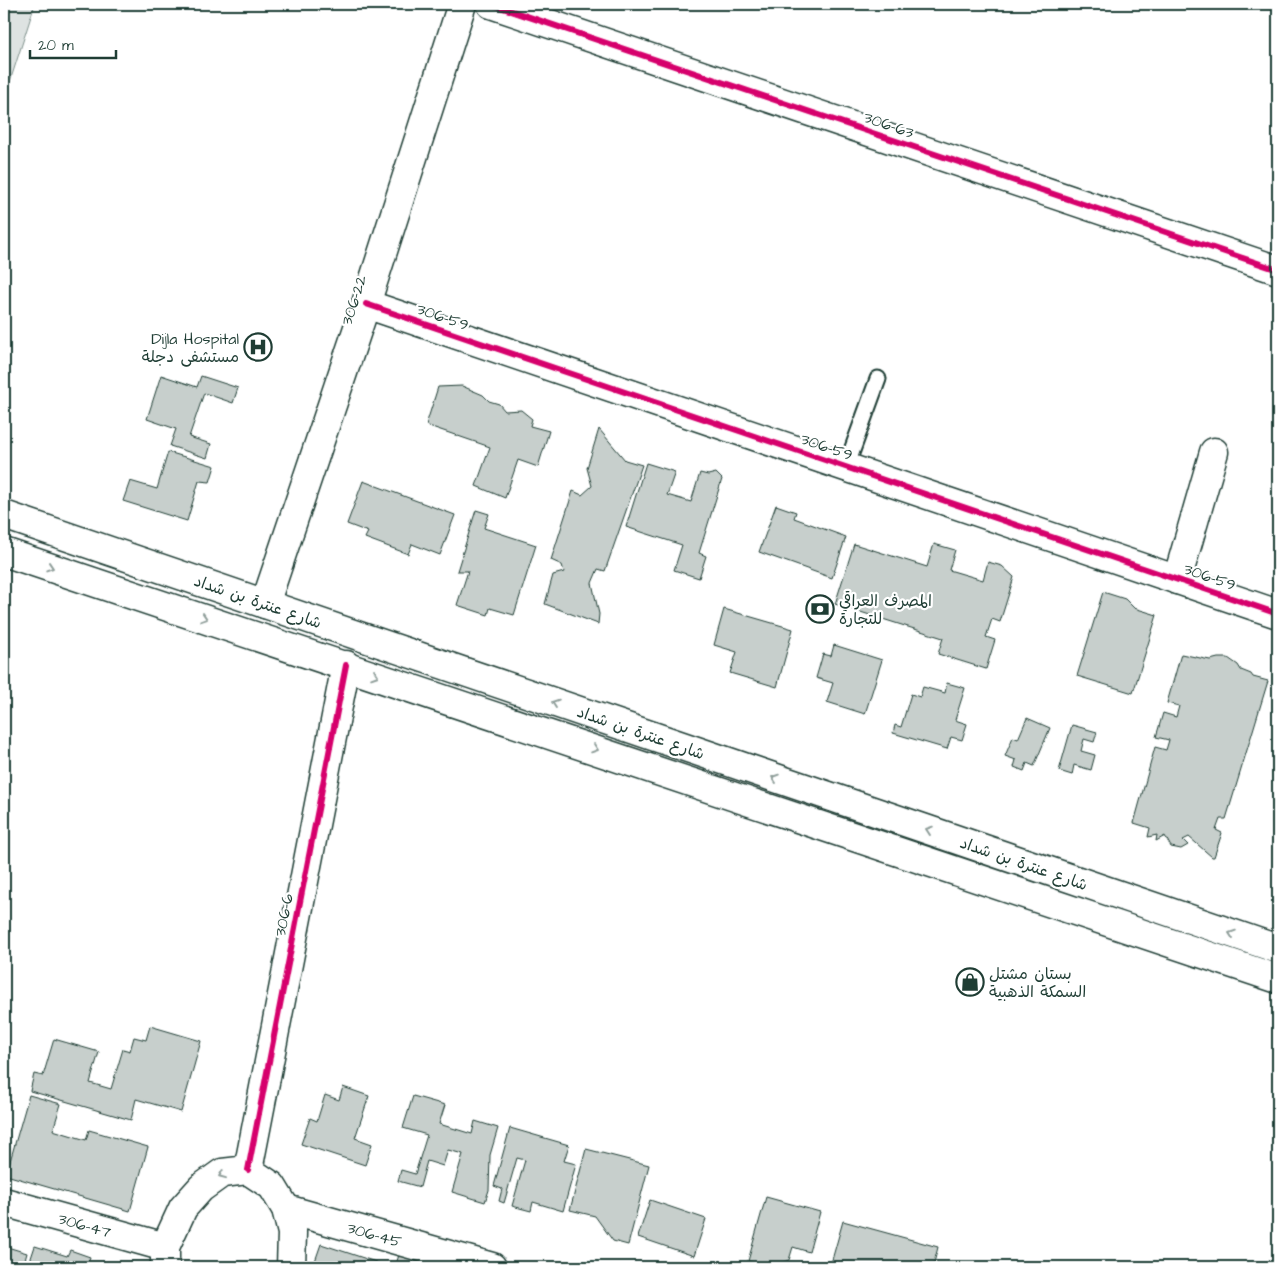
<svg xmlns="http://www.w3.org/2000/svg" width="1282" height="1271" viewBox="0 0 1282 1271" font-family="'Architects Daughter','Playpen Sans Arabic',sans-serif">
  <rect width="100%" height="100%" fill="#fff"/>
  <filter id="ink" filterUnits="userSpaceOnUse"><feTurbulence type="fractalNoise" baseFrequency=".02" numOctaves="2"/><feDisplacementMap in="SourceGraphic" scale="10" xChannelSelector="R" yChannelSelector="G"/><feConvolveMatrix kernelMatrix="1 2 1 2 8 2 1 2 1" color-interpolation-filters="sRGB"/></filter>
  <g filter="url(#ink)">
    <polygon fill="#dee3e2" stroke="#7e908b" points="4,4 35,4 4,100"/>
    <g fill="#c7cfcc" stroke="#1f3d34">
      <polygon points="161,375 197,387 201,376 238,388 233,403 204,393 189,437 211,444 207,458 170,446 176,429 147,419"/>
      <polygon points="462,386 483,395 489,401 499,404 505,411 521,410 532,419 530,426 549,431 538,467 518,460 505,498 476,486 490,447 426,425 438,387"/>
      <polygon points="599,429 625,460 642,465 605,571 598,569 592,583 599,614 598,624 545,604 553,575 564,572 562,565 551,560 573,491 582,495 592,486 587,468"/>
      <polygon points="168,452 215,466 210,482 199,481 187,521 123,501 130,481 157,489"/>
      <polygon points="646,463 675,472 667,495 691,502 700,473 708,475 716,473 722,479 699,553 706,556 699,578 674,570 682,545 626,527"/>
      <polygon points="363,481 455,515 440,555 412,544 408,554 365,538 368,532 347,524"/>
      <polygon points="776,505 796,512 794,518 846,537 832,578 759,552"/>
      <polygon points="476,510 489,514 484,528 536,545 514,615 490,608 488,615 457,605 468,571 457,571"/>
      <polygon points="854,544 927,567 934,544 955,550 949,570 983,580 988,562 1002,566 1014,577 1000,622 992,619 986,637 995,640 986,669 938,654 943,638 835,604"/>
      <polygon points="1103,592 1125,599 1134,608 1157,615 1133,693 1077,676"/>
      <polygon points="724,609 793,629 777,687 730,673 737,652 714,645"/>
      <polygon points="834,645 882,660 865,714 827,702 833,683 816,678 823,654 831,656"/>
      <polygon points="1181,654 1210,660 1218,658 1228,658 1238,665 1241,670 1251,674 1253,677 1268,681 1226,819 1220,819 1216,830 1222,833 1214,857 1212,857 1189,837 1183,840 1188,845 1181,849 1171,847 1165,836 1156,841 1157,835 1148,837 1150,828 1134,823 1155,747 1166,750 1169,740 1156,737 1163,713 1176,717 1179,706 1167,703"/>
      <polygon points="947,683 965,688 955,720 967,724 962,740 951,737 947,749 893,733 895,725 901,727 911,694 920,697 923,687 945,693"/>
      <polygon points="1027,718 1050,728 1034,766 1027,763 1024,771 1014,767 1016,760 1005,756 1013,737 1018,739"/>
      <polygon points="1072,725 1097,732 1094,742 1084,739 1081,751 1095,755 1091,770 1074,765 1072,775 1059,771"/>
      <polygon points="150,1026 201,1041 181,1112 136,1099 131,1120 30,1091 34,1074 43,1076 54,1039 99,1052 90,1083 111,1089 123,1049 130,1051 134,1037 146,1040"/>
      <polygon points="343,1087 369,1096 355,1138 372,1144 365,1165 301,1144 310,1118 317,1121 325,1095 339,1100"/>
      <polygon points="29,1095 61,1104 53,1130 86,1140 89,1130 148,1147 130,1211 6,1175"/>
      <polygon points="413,1096 445,1105 439,1124 472,1134 475,1121 498,1128 490,1155 489,1190 485,1202 452,1192 463,1154 448,1150 443,1166 427,1161 420,1187 398,1181 401,1170 415,1174 427,1135 403,1128"/>
      <polygon points="510,1128 569,1145 564,1161 576,1164 563,1211 533,1202 531,1211 512,1206 525,1160 517,1158 504,1203 499,1201 502,1189 494,1186"/>
      <polygon points="586,1149 649,1165 628,1245 613,1241 595,1216 570,1210"/>
      <polygon points="766,1197 820,1212 809,1252 793,1247 789,1260 770,1267 748,1261"/>
      <polygon points="650,1200 706,1219 694,1256 638,1237"/>
      <polygon points="843,1221 938,1247 933,1267 830,1267"/>
      <polygon points="321,1244 391,1267 313,1267"/>
      <polygon points="4,1246 27,1253 23,1267 4,1267"/>
      <polygon points="35,1246 67,1256 70,1250 90,1257 87,1267 28,1267"/>
      <polygon points="399,1255 413,1260 411,1267 395,1267"/>
    </g>
    <g fill="none" stroke-linecap="round" stroke-linejoin="round">
      <g stroke="#1f3d34" stroke-width="19">
        <polyline id="lane" points="846,467 878,379"/>
      </g>
      <g stroke="#1f3d34" stroke-width="31">
        <g id="street">
          <polyline points="491,4 1278,270"/>
          <polyline points="366,304 1278,614"/>
          <polyline points="1177,580 1214,452"/>
          <polyline points="265,604 366,304 462,4"/>
          <polyline points="248,1170 346,665"/>
          <path id="s1" d="M4 1202 165 1247"/>
          <path id="s2" d="M286 1209 492 1267"/>
          <polyline points="165,1267 165,1247 183,1208 201,1188 222,1173 248,1170 272,1186 286,1209 292,1233 291,1267"/>
        </g>
      </g>
      <g stroke="#1f3d34" stroke-width="31">
        <g id="primary">
          <polyline points="4,515 1278,949"/>
          <polyline points="4,552 1278,979"/>
        </g>
      </g>
      <use href="#lane" stroke="#fff" stroke-width="15"/>
      <use href="#street" stroke="#fff" stroke-width="28"/>
      <use href="#primary" stroke="#fff" stroke-width="28"/>
      <g stroke="#fff" stroke-width="9">
        <g id="cycleway">
          <polyline points="491,4 1278,270"/>
          <polyline points="366,304 1278,614"/>
          <polyline points="248,1170 346,665"/>
        </g>
      </g>
      <use href="#cycleway" stroke="#d6006c" stroke-width="6"/>
    </g>
    <defs><path id="oneway-chevron" d="M-2-3.5L2.5 0L-2 3.5" fill="none" stroke-width="1.6" stroke-linecap="round" stroke-linejoin="round" transform="scale(1.25)"/></defs>
    <g stroke="#8f9e9a">
      <use href="#oneway-chevron" transform="translate(50 567) rotate(18)"/>
      <use href="#oneway-chevron" transform="translate(204 618) rotate(18)"/>
      <use href="#oneway-chevron" transform="translate(375 675) rotate(19)"/>
      <use href="#oneway-chevron" transform="translate(555 703) rotate(-161)"/>
      <use href="#oneway-chevron" transform="translate(595 749) rotate(19)"/>
      <use href="#oneway-chevron" transform="translate(775 778) rotate(-161)"/>
      <use href="#oneway-chevron" transform="translate(929 830) rotate(-161)"/>
      <use href="#oneway-chevron" transform="translate(1232 934) rotate(-161)"/>
      <use href="#oneway-chevron" transform="translate(222 1175) rotate(158)"/>
    </g>
  </g>
  <defs>
    <g id="hospital-ring" transform="scale(1.4375)"><circle r="9.5" fill="#fff" stroke="#1f3d34" stroke-width="1.5"/><path d="M-5-5h3v3.5h4V-5h3V5h-3V1.5h-4V5h-3Z" fill="#1f3d34"/></g>
    <g id="bank-ring" transform="scale(1.4375)"><circle r="9.5" fill="#fff" stroke="#1f3d34" stroke-width="1.5"/><path d="M-6-4H6V4H-6ZM0-2.3a2.3 2.3 0 1 0 0 4.6a2.3 2.3 0 1 0 0-4.6Z" fill="#1f3d34"/></g>
    <g id="shop-ring" transform="scale(1.4375)"><circle r="9.5" fill="#fff" stroke="#1f3d34" stroke-width="1.5"/><path d="M-5-2.5h2.3a2.7 3.5 0 0 1 5.4 0H5L5.5 6h-11ZM-1.5-2.5h3a1.5 2.3 0 0 0-3 0Z" fill="#1f3d34"/></g>
  </defs>
  <g fill-rule="evenodd">
    <use href="#hospital-ring" x="258" y="347"/>
    <use href="#bank-ring" x="820" y="609"/>
    <use href="#shop-ring" x="970" y="982"/>
  </g>
  <g text-anchor="middle" stroke-width="4.5" stroke-linejoin="round" paint-order="stroke">
    <g font-size="16" fill="#1f3d34" stroke="#fff">
      <text transform="translate(889 124) rotate(19)" y="6">306-63</text>
      <text transform="translate(353 300) rotate(-72)" y="6">306-22</text>
      <text transform="translate(443 316) rotate(19)" y="6">306-59</text>
      <text transform="translate(827 446) rotate(19)" y="6">306-59</text>
      <text transform="translate(1210 576) rotate(19)" y="6">306-59</text>
      <text transform="translate(258 601) rotate(19)" y="6">شارع عنترة بن شداد</text>
      <text transform="translate(641 732) rotate(19)" y="6">شارع عنترة بن شداد</text>
      <text transform="translate(1024 863) rotate(19)" y="6">شارع عنترة بن شداد</text>
      <text transform="translate(283 915) rotate(-79)" y="6">306-6</text>
      <text dy="6" stroke="none"><textPath href="#s1" startOffset="84">306-47</textPath></text>
      <text dy="6" stroke="none"><textPath href="#s2" startOffset="92">306-45</textPath></text>
    </g>
    <g font-size="16" fill="#1f3d34" stroke="#fff" text-anchor="start">
      <text x="239" y="344" text-anchor="end">Dijla Hospital<tspan x="239" dy="18">مستشفى دجلة</tspan></text>
      <text x="839" y="606">المصرف العراقي<tspan x="839" dy="18">للتجارة</tspan></text>
      <text x="989" y="979">بستان مشتل<tspan x="989" dy="18">السمكة الذهبية</tspan></text>
    </g>
  </g>
  <rect width="1282" height="1271" fill="none" stroke="#fff" stroke-width="20"/>
  <rect x="10" y="10" width="1262" height="1251" fill="none" stroke="#1f3d34" stroke-width="2" filter="url(#ink)"/>
  <path d="M30 50v8h86v-8" fill="none" stroke="#1f3d34" stroke-width="2.5"/>
  <text x="38" y="50" font-size="15" fill="#1f3d34" stroke="#ffffff" stroke-width="4" paint-order="stroke">20 m</text>
</svg>
